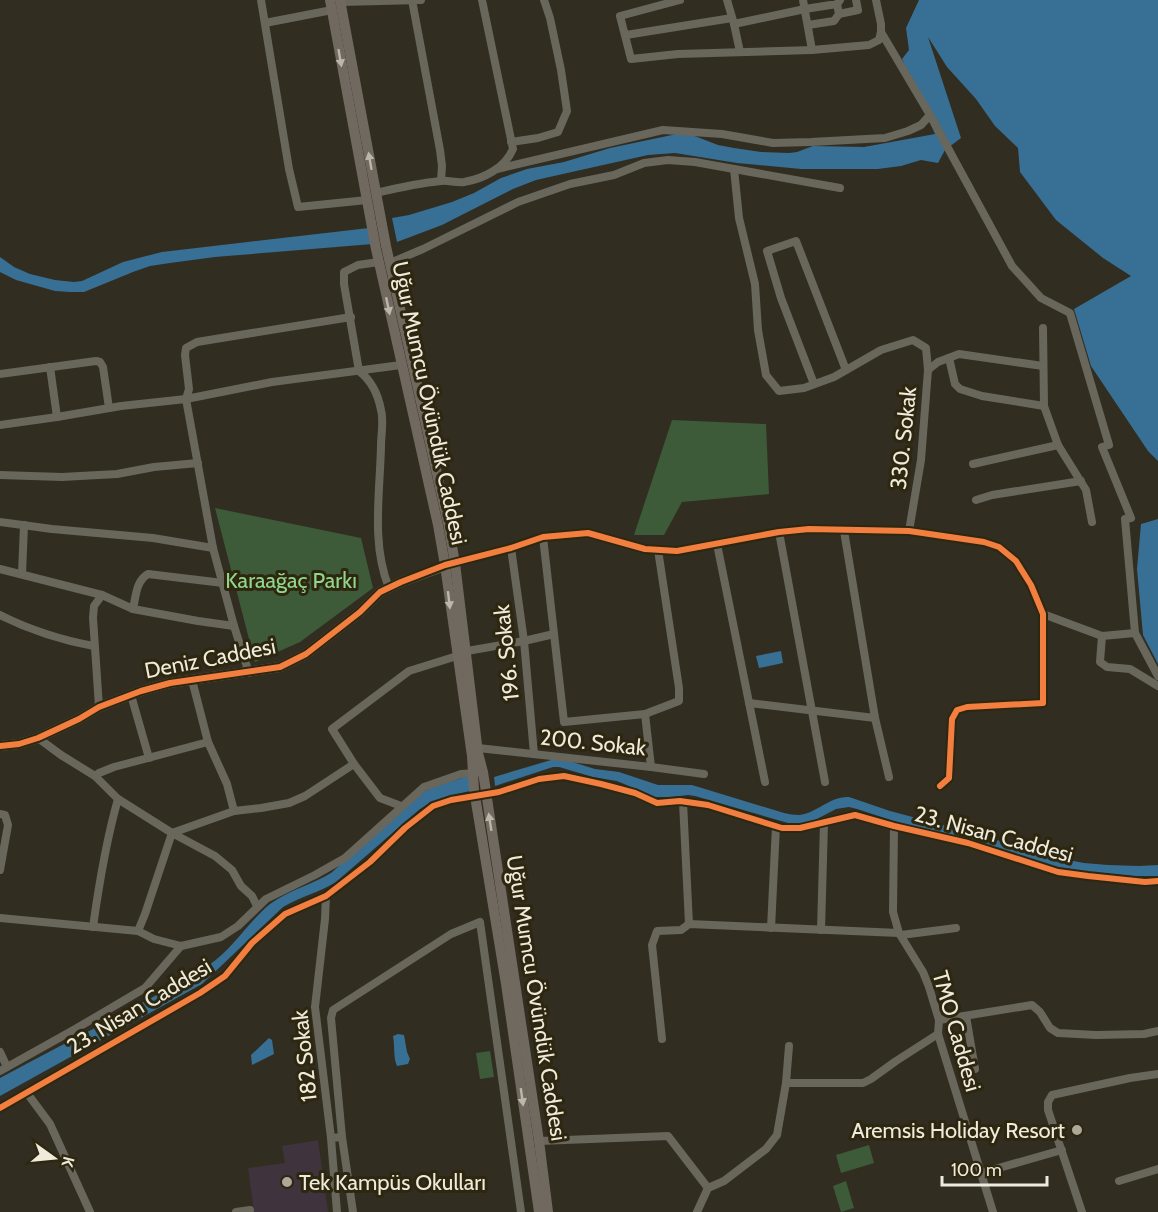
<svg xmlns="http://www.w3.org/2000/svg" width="1158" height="1212" viewBox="0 0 1158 1212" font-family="Cabin,sans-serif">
  <rect width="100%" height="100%" fill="#312d20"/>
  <polygon fill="#3f333d" points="318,1140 328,1212 254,1212 248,1168 285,1163 282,1146"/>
  <g fill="#3d5b39">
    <polygon points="672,420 766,424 769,494 682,502 664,535 634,535"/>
    <polygon points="215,508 361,538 373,588 300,642 255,662"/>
    <polygon points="490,1051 494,1077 480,1079 476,1053"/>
    <polygon points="869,1145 874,1163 841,1173 836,1155"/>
    <polygon points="846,1181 854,1208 841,1212 833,1186"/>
  </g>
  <g fill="#386f94">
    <polygon points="919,0 1158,0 1158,461 1148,451 1091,366 1074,309 1131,276 1103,258 1056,220 1020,172 1018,148 995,126 976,99 947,67 928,37 961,138 945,150 938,163 921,160 901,166 878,169 801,169 737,163 675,153 648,155 536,180 513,189 442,225 397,242 392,218 409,215 452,202 474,193 501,178 527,169 564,162 610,148 672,135 682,133 692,135 718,145 734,148 761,152 789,153 797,152 813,146 864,147 935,134 902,59 909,50 906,28"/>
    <polygon points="369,228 373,244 215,257 170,263 150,266 133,272 84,292 70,292 55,291 16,280 0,272 0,257 14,267 30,274 55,280 74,282 82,281 123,262 162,252"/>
    <polygon points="1158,519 1158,664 1143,635 1137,569 1141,524"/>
    <polygon points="781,651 783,663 759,668 756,656"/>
    <path d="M551 760H566L595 769 619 772 658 785H692L784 813C789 814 794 815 799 815 817 813 830 796 849 797L890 811 973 833 1058 858 1084 863 1108 865 1139 866 1158 865V876H1133L1089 872 1052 866 1002 850 894 821 857 809 849 807 836 809 815 820 805 823H788L695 796 688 795 672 797H655L617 781 593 777 559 767H553L495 786 494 777Z"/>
    <path d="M469 776 470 791C452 795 436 799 420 809L336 882C320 892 300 897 283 907L220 967 202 984 0 1096V1078C51 1050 102 1025 153 997 172 986 191 977 209 965 233 949 248 922 270 904 289 890 311 885 331 873L425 791 435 786Z"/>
    <path d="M398 1034 404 1035 407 1052 410 1059 408 1064 397 1066C393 1057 395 1046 393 1036Z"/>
    <polygon points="269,1038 272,1040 274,1054 252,1065 251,1055"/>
  </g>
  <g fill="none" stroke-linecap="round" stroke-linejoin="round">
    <g stroke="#69665c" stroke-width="8">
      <polyline points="261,0 289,169 298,207 367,200"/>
      <polyline points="412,0 440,150 442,166 441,181"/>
      <polyline points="680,0 620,16 631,59 678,54 812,50 869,45 879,40 881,32 881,24 876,0"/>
      <polyline points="727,0 734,24 740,52"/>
      <polyline points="803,0 812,50"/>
      <polyline points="341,2 421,0"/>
      <polyline points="839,14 858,10 856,0"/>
      <polyline points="265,23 332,10"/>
      <polyline points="734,24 805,9 837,4 840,0"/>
      <polyline points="808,25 834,21 839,14 837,4"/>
      <polyline points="881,32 930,115 1012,266 1041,298 1070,313 1109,445 1102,447 1131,518 1125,519 1135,633 1158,676"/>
      <polyline points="626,35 732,18"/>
      <polyline points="511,142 538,138 558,132 567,111 561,70 550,18 544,0"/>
      <polyline points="497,169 663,130 722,134 773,143 811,142 885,138 908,131 921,125 930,115"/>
      <polyline points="734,169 739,218 755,284 758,330 766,375 779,391 804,388 834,377 881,350 913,340 926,348 928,370 921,460 909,531"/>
      <path d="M376 193C397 188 419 183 441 181 448 180 456 183 464 182 483 179 505 168 513 149L482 0"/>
      <path d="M379 262 358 265 344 272V284L359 371C372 381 378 394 381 410 384 421 381 435 381 446 380 493 371 544 389 588"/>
      <polyline points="390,263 423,249 518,202 570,184 614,175 644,163 668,160 695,162 840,188"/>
      <polyline points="1043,328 1044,406 1058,445 1086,490 1092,522"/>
      <polyline points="949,358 955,384 960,389 982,396 1044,406"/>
      <polyline points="50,367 57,417"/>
      <polyline points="928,370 938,362 959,354 1043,366"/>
      <polyline points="0,374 96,361 100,362 103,367 109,408"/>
      <polyline points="814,384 781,298 767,251 796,241 846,370"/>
      <polyline points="0,425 57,417 121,406 186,399 272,382 401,365"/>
      <polyline points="973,464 1058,445"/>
      <polyline points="0,475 62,477 117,474 154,467 198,463"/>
      <polyline points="976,500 992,495 1081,481"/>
      <polyline points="0,522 52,529 153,538 213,548"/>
      <polyline points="844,531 875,718 889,777"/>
      <polyline points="779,532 825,782"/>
      <polyline points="543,537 564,722 645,714 679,701 679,688 658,550"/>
      <polyline points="717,544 765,782"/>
      <polyline points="511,548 524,641 534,754"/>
      <polyline points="455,563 511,548 543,537 588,533 645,549 677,551 779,532 809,529 909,531 984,542 999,547 1016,561 1031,585 1043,614 1043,703 967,707 957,710 952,719 949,778 940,786"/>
      <polyline points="0,569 102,595 133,609 198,621 234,626"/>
      <polyline points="22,574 24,525"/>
      <path d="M133 609C136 596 136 581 148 574L223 583"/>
      <polyline points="1043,614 1102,636 1135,633"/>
      <path d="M0 615C30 630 61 640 94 646"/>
      <polyline points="1102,636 1100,662 1107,667 1130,669 1158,686"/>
      <polyline points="467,651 524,641 554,634"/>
      <polyline points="249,673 234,626 213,548 186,399 189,389 185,355 186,348 197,342 351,317"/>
      <polyline points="192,680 208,742 227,784 234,811"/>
      <polyline points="131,695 149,758"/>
      <polyline points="749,703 875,718"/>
      <polyline points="99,707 93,618 94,606 102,595"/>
      <polyline points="645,714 651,767"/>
      <polyline points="38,738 61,755 95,776 118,799 172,833 215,856 232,870 241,886 252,896 257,906"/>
      <polyline points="478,748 651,767 704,774"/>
      <polyline points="95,776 99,773 114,767 208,742"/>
      <polyline points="683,802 689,924"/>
      <polyline points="401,806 380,798 354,764 332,729 409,671 457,656"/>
      <polyline points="0,814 5,815 8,825 0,870"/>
      <polyline points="894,826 893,912 899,933 923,972 929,987 939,1020 938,1034 993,1212"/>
      <polyline points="326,896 325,919 315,1007 331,1138 337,1212"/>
      <polyline points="0,918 138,931 154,939 181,946 221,937 238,926 266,899 315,875 345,858 424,787 461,774 476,773"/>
      <path d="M93 927C99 884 106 841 118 799"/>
      <polyline points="771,928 776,826"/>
      <polyline points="821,930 824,823"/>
      <polyline points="138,931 145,914 172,833 234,811 261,808 289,803 305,796 354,764"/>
      <polyline points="901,935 956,928"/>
      <polyline points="966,1016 975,1069"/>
      <polyline points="939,1020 1032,1005 1040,1012 1050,1028 1058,1033 1096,1035 1144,1034 1158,1031"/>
      <polyline points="662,1039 652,945 657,931 681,930 689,924 899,933"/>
      <polyline points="0,1052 7,1067"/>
      <polyline points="0,1071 77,1028 145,988 181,946"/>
      <polyline points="786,1083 863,1083 871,1079 896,1061 938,1034"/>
      <polyline points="27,1093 50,1124 90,1212"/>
      <polyline points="0,1108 200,993 225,976 252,943 285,914 326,896 370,862 405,828 433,806 451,800 499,792 539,779 564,776 601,784 635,793 657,803 680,801 708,805 782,828 800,828 855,815 894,826 968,843 1058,872 1088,876 1145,882 1158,881"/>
      <polyline points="342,1137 353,1212"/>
      <polyline points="331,1138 342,1137 331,1018 333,1010 451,934 480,922 521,1212"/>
      <polyline points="539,1141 668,1136 708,1188"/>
      <polyline points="981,1173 1062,1150"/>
      <polyline points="1119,1181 1158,1169"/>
      <polyline points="236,1212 250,1210"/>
      <polyline points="697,1212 708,1188 724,1181 766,1149 777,1135 786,1083 789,1046"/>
      <polyline points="1082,1212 1048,1110 1048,1102 1052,1095 1130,1078 1158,1074"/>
    </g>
    <g stroke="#70695f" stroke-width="10">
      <polyline points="330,0 376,249 438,525 445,565 472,756 474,790 506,984 539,1212"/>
      <polyline points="340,0 386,246 448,523 455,563 478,753 483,772 539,1141 548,1212"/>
      <polyline points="0,746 19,744 38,738 79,719 99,707 141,691 170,683 280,667 306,654 360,612 380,592 401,582 450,564"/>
    </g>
    <g stroke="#2e270f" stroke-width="10">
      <g id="cycleway">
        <polyline points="0,746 19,744 38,738 79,719 99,707 141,691 170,683 280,667 306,654 360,612 380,592 401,582 445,565 511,548 543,537 588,533 645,549 677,551 779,532 809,529 909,531 984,542 999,547 1016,561 1031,585 1043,614 1043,703 967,707 957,710 952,719 949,778 940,786"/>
        <polyline points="0,1108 200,993 225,976 252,943 285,914 326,896 370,862 405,828 433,806 451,800 499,792 539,779 564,776 601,784 635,793 657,803 680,801 708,805 782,828 800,828 855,815 894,826 968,843 1058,872 1088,876 1145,882 1158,881"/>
      </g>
    </g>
    <use href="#cycleway" stroke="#f27e40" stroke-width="6"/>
  </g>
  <defs><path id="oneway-solid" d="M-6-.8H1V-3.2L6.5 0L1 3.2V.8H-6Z" transform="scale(1.5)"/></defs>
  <g fill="#bcb7aa">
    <use href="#oneway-solid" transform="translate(340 58) rotate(80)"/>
    <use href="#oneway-solid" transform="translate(370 161) rotate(-100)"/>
    <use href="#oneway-solid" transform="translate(388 306) rotate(78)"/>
    <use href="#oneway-solid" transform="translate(449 600) rotate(83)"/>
    <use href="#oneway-solid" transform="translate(490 822) rotate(-99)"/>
    <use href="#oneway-solid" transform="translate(522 1097) rotate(82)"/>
  </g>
  <g fill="#aca89a" stroke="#2e270f" stroke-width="2">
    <circle cx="1077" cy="1130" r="6"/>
    <circle cx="287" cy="1182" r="6"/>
  </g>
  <g text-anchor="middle" stroke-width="6" stroke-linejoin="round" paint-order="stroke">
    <g font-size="22" fill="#efebdc" stroke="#2e270f">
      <text transform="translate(430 403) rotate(78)" y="8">Uğur Mumcu Övündük Caddesi</text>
      <text transform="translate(903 438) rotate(-84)" y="8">330. Sokak</text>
      <text transform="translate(506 653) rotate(-96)" y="8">196. Sokak</text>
      <text transform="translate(210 658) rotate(-11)" y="8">Deniz Caddesi</text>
      <text transform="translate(593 742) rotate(6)" y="8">200. Sokak</text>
      <text transform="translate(994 834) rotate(15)" y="8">23. Nisan Caddesi</text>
      <text transform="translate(537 998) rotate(81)" y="8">Uğur Mumcu Övündük Caddesi</text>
      <text transform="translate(139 1006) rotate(-31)" y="8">23. Nisan Caddesi</text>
      <text transform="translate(957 1031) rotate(74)" y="8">TMO Caddesi</text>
      <text transform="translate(304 1056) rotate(-96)" y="8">182 Sokak</text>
    </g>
    <g font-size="22" fill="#91d68d" stroke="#2e270f">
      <text x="291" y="588">Karaağaç Parkı</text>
    </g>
    <g font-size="22" fill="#efebdc" stroke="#2e270f" text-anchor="end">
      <text x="1065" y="1138">Aremsis Holiday Resort</text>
      <text x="299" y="1190" text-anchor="start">Tek Kampüs Okulları</text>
    </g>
  </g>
  <g transform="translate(54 1158) rotate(105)" stroke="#2e270f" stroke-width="4.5" paint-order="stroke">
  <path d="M0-4.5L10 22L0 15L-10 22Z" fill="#efebdc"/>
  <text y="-9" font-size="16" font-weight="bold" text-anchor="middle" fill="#efebdc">K</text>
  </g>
  <path d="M942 1176v9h105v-9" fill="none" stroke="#efebdc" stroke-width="3"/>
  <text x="951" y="1176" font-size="18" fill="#efebdc" stroke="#2e270f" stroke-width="4.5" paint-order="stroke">100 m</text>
</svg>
